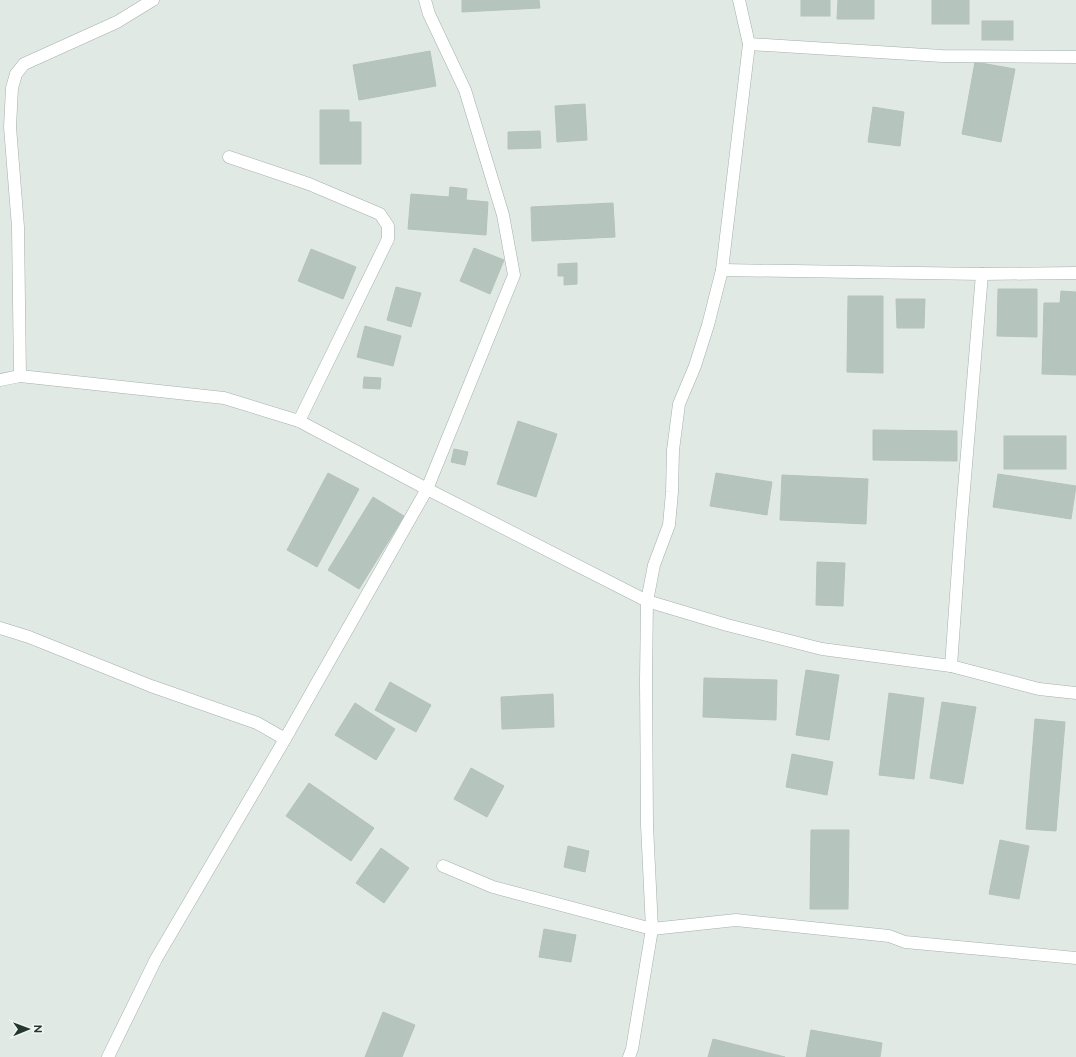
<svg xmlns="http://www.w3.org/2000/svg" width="1076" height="1057" viewBox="0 0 1076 1057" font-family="Raleway,sans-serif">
  <rect width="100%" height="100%" fill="#e1e9e5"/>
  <g fill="#b6c4be" stroke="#b4c2bc">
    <polygon points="462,0 539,0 540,8 462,12"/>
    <rect x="801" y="0" width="29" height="16"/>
    <polygon points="838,0 874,0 874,19 837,19"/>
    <rect x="932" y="0" width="37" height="24"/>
    <rect x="982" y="21" width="31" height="19"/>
    <polygon points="430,51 436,86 359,100 353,65"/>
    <polygon points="975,62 1015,69 1001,142 962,134"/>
    <polygon points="585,104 587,140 557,142 555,106"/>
    <polygon points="873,107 904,112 900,146 868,142"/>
    <polygon points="320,110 349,110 349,122 361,122 361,164 320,164"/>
    <polygon points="540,131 541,148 508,149 508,132"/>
    <polygon points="450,187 467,189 466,200 488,202 486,235 408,229 411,194 449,197"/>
    <polygon points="613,203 615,237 532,241 531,207"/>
    <polygon points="474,248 504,260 490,294 460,281"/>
    <polygon points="311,249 356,267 343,299 298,281"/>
    <polygon points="577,263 577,284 564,285 564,276 558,276 558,264"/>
    <polygon points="396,287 421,293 411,327 387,320"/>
    <polygon points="998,289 1037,289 1037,337 997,336"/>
    <polygon points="1061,291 1076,292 1076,375 1042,374 1044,303 1060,303"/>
    <polygon points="848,296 883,296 883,373 847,372"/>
    <polygon points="896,299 925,299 924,328 897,328"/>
    <polygon points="365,326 401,336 393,366 357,357"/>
    <polygon points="364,377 381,378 380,389 363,388"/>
    <polygon points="518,421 557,434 536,497 497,484"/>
    <polygon points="873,430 957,431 957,461 873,460"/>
    <rect x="1004" y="436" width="62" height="33"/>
    <polygon points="454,449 468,452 465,465 451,462"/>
    <polygon points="328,473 359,489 317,567 287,550"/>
    <polygon points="716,473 772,482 767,515 710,506"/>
    <polygon points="998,474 1076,486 1071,519 993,507"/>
    <polygon points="782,475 868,479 866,524 780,520"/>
    <polygon points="373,497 404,516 359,589 328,570"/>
    <polygon points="817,562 845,563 843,606 816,605"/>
    <polygon points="806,670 839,675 829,740 796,735"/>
    <polygon points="704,678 777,680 776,720 703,717"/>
    <polygon points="390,682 431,705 416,732 375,710"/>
    <polygon points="889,693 924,698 914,779 879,775"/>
    <polygon points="553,694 554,727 502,729 501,697"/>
    <polygon points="942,702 976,707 963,784 930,778"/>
    <polygon points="355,703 395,729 376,760 335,735"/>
    <polygon points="1035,719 1065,722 1056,831 1026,829"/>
    <polygon points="792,754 833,762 827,795 786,787"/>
    <polygon points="471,768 504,786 487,817 454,799"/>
    <polygon points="309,783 374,828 351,861 286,816"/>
    <polygon points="811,830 849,830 848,909 810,909"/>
    <polygon points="1000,840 1029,846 1019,899 989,894"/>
    <polygon points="568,846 589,851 585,872 564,867"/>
    <polygon points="381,848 409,868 384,903 356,883"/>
    <polygon points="544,929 576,935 571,962 539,957"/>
    <polygon points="383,1012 415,1025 402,1057 365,1057"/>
    <polygon points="811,1030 882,1043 880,1057 806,1057"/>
    <polygon points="713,1039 785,1057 708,1057"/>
  </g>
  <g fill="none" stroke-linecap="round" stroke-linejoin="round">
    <g stroke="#a4b0ab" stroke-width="13">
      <g id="minor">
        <polyline points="749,44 942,56 1076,57"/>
        <polyline points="229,157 309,184 380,214 388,226 388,239 299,421"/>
        <polyline points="722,270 982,274 1076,273"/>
        <polyline points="20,376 18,227 10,127 12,88 16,74 24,64 117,22 153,0"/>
        <polyline points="0,380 20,376 224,398 299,421 427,489 514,275 503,215 465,90 429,14 425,0"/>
        <polyline points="0,628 29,637 151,686 257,723 285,739"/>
        <polyline points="951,666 961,525 982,274"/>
        <polyline points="443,866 493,887 652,929 736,920 889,936 905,942 1076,958"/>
        <polyline points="108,1057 156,959 285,739 427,489 647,601 727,625 822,649 951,666 1039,689 1076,693"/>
        <polyline points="629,1057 632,1049 652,929 647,825 646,680 647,601 654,565 669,525 672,492 673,450 679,404 695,366 708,325 722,270 749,44 739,0"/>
      </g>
    </g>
    <use href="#minor" stroke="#fff" stroke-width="12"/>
  </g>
  <g transform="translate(28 1029) rotate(89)" stroke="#f0f6f3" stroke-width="3" paint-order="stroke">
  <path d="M0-3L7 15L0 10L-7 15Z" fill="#233831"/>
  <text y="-6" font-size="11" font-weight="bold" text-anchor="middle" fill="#233831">N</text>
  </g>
</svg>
